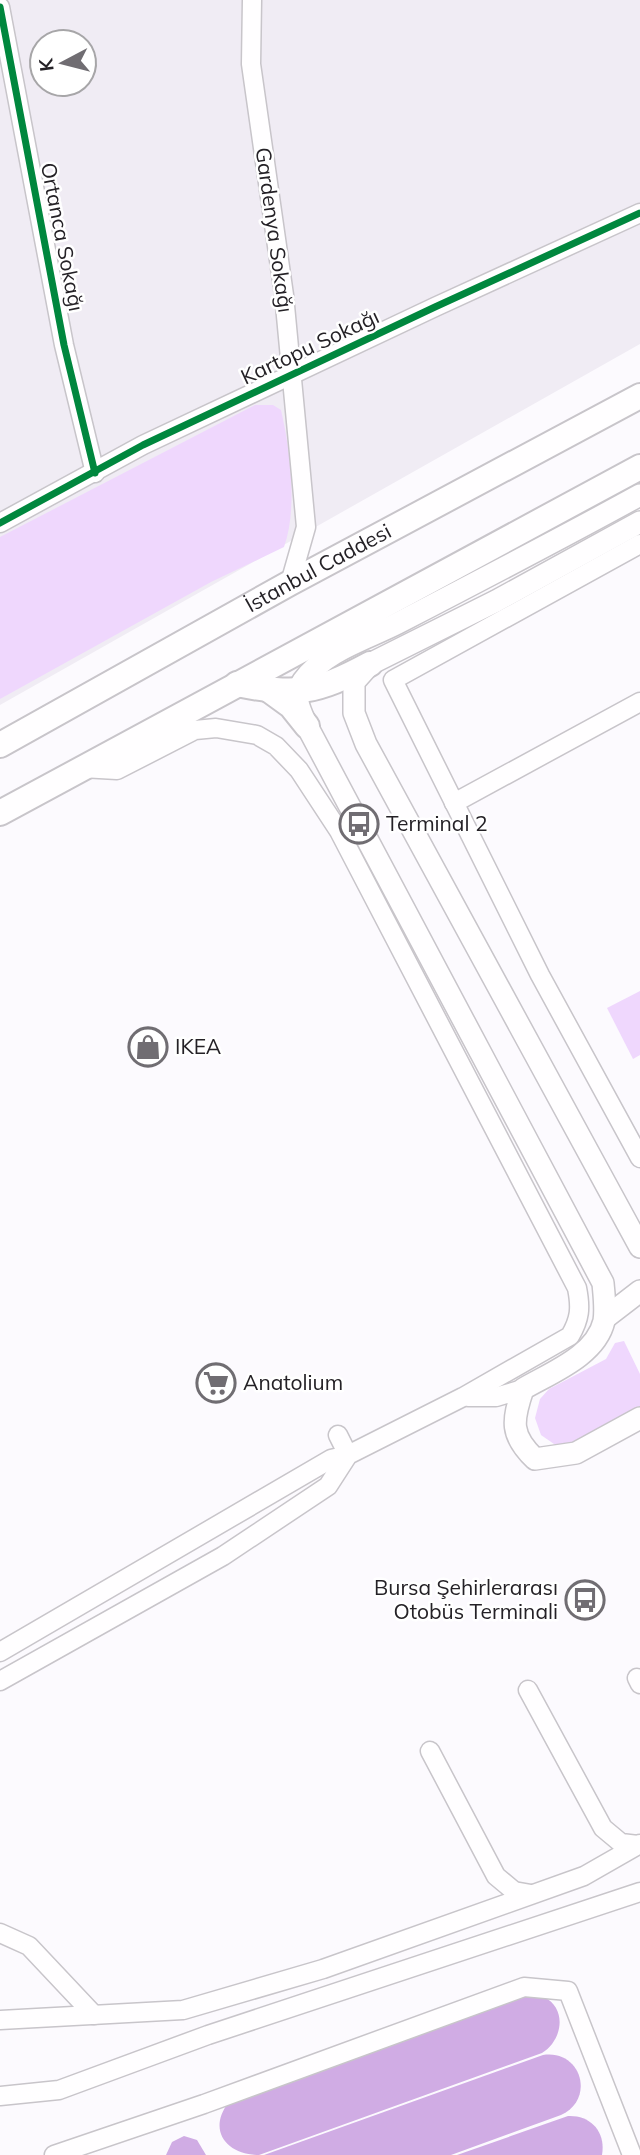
<svg xmlns="http://www.w3.org/2000/svg" width="640" height="2155" viewBox="0 0 640 2155" font-family="Mulish,sans-serif">
  <rect width="100%" height="100%" fill="#fcfafe"/>
  <path fill="#f0ecf4" fill-rule="evenodd" d="M0 0H640V344L0 705ZM42 42H84V84H42Z"/>
  <g fill="#efd7fd">
    <path d="M255 405H273L281 410C290 449 298 508 284 547L211 582 0 699V537Z"/>
    <polygon points="640,991 640,1055 633,1059 607,1008"/>
    <polygon points="624,1341 640,1374 640,1406 569,1445 554,1444 541,1435 535,1418 540,1399 549,1389 606,1359 615,1343"/>
  </g>
  <g fill="#d0ace4">
    <path d="M521 1994C528 1995 537 1994 544 1997 568 2009 562 2041 542 2053L259 2155C228 2155 207 2132 228 2103Z"/>
    <path d="M543 2055C581 2049 596 2099 561 2115L451 2155H264Z"/>
    <path d="M568 2116C591 2115 606 2132 602 2155H457Z"/>
    <polygon points="184,2136 197,2140 206,2155 166,2155 172,2142"/>
  </g>
  <g fill="none" stroke-linecap="round" stroke-linejoin="round">
    <g stroke="#c8c5ca" stroke-width="21">
      <g id="minor">
        <polyline points="252,0 251,64 284,295 306,527 290,583"/>
        <polyline points="0,7 64,345 95,473"/>
        <polyline points="0,523 143,445 435,307 640,213"/>
        <polyline points="640,544 393,680 540,975 640,1158"/>
        <polyline points="454,803 640,702"/>
        <polyline points="468,1397 496,1397 523,1389"/>
        <polyline points="0,1652 331,1459 348,1455 338,1435"/>
        <polyline points="637,1678 640,1684"/>
        <path d="M0 1681 223 1556 328 1486 348 1455 463 1397 570 1336C580 1319 581 1308 577 1288L339 831 299 770 276 746 257 735 216 728 195 730 117 770 82 768"/>
        <polyline points="528,1690 603,1828 621,1843 638,1845"/>
        <polyline points="430,1751 496,1876 514,1891 531,1894"/>
        <polyline points="0,1933 29,1946 94,2015"/>
        <polyline points="0,2020 183,2010 323,1969 584,1876 640,1844"/>
        <polyline points="0,2096 59,2090 208,2035 640,1892"/>
        <polyline points="54,2155 204,2104 524,1987 568,1991 632,2155"/>
      </g>
    </g>
    <g stroke="#c8c5ca" stroke-width="24">
      <g id="major">
        <path d="M640 495C560 539 479 581 398 623 367 639 324 651 303 681 292 697 300 710 307 726L603 1283C604 1295 606 1309 604 1321 596 1356 550 1373 523 1389 512 1421 510 1435 535 1459L576 1453 640 1418"/>
        <polyline points="640,522 496,601 370,664 354,682 354,713 366,744 640,1247"/>
        <polyline points="605,1318 640,1291"/>
      </g>
    </g>
    <g stroke="#c8c5ca" stroke-width="28">
      <g id="highway">
        <path d="M237 684C297 696 316 693 370 664"/>
        <polyline points="269,690 291,706 307,726"/>
        <path id="s1" d="M0 745 290 583 640 396"/>
        <polyline points="0,813 640,467"/>
      </g>
    </g>
    <use href="#minor" stroke="#fffeff" stroke-width="18"/>
    <use href="#major" stroke="#fffeff" stroke-width="21"/>
    <use href="#highway" stroke="#fffeff" stroke-width="24"/>
    <g stroke="#fff" stroke-width="11">
      <g id="cycleway">
        <polyline points="0,7 64,345 95,473"/>
        <polyline points="0,523 143,445 435,307 640,213"/>
      </g>
    </g>
    <use href="#cycleway" stroke="#00873e" stroke-width="7"/>
  </g>
  <defs>
    <g id="bus-ring" transform="scale(2.0125)"><circle r="9.5" fill="#fff" stroke="#706d72" stroke-width="1.5"/><path d="M-5-6H5V4H4V6H2V4H-2V6H-4V4H-5ZM-3.5-4V0h7V-4ZM-3.5 1.2v1.5H-2V1.2ZM2 1.2v1.5H3.5V1.2Z" fill="#706d72"/></g>
    <g id="shop-ring" transform="scale(2.0125)"><circle r="9.5" fill="#fff" stroke="#706d72" stroke-width="1.5"/><path d="M-5-2.5h2.3a2.7 3.5 0 0 1 5.4 0H5L5.5 6h-11ZM-1.5-2.5h3a1.5 2.3 0 0 0-3 0Z" fill="#706d72"/></g>
    <g id="supermarket-ring" transform="scale(2.0125)"><circle r="9.5" fill="#fff" stroke="#706d72" stroke-width="1.5"/><path d="M-6-5.5h2.5l.6 2H6L4.5 2H-2.5L-4.4-4H-6ZM-1.5 3.2a1.3 1.3 0 1 0 .1 0ZM3 3.2a1.3 1.3 0 1 0 .1 0Z" fill="#706d72"/></g>
  </defs>
  <g fill-rule="evenodd">
    <use href="#bus-ring" x="359" y="824"/>
    <use href="#shop-ring" x="148" y="1047"/>
    <use href="#supermarket-ring" x="216" y="1383"/>
    <use href="#bus-ring" x="585" y="1600"/>
  </g>
  <g text-anchor="middle" stroke-width="5" stroke-linejoin="round" paint-order="stroke">
    <g font-size="21" fill="#242126" stroke="#fff">
      <text transform="translate(274 230) rotate(82)" y="7">Gardenya Sokağı</text>
      <text transform="translate(62 237) rotate(79)" y="7">Ortanca Sokağı</text>
      <text transform="translate(310 347) rotate(-25)" y="7">Kartopu Sokağı</text>
      <text dy="7" stroke="none"><textPath href="#s1" startOffset="364">İstanbul Caddesi</textPath></text>
    </g>
    <g font-size="21" fill="#242126" stroke="#fff" text-anchor="start">
      <text x="386" y="831">Terminal 2</text>
      <text x="175" y="1054">IKEA</text>
      <text x="243" y="1390">Anatolium</text>
      <text x="558" y="1595" text-anchor="end">Bursa Şehirlerarası<tspan x="558" dy="24">Otobüs Terminali</tspan></text>
    </g>
  </g>
  <g transform="translate(63 63) rotate(263)"><circle r="33" fill="#ffffff" stroke="#a7a6a8" stroke-width="2"/>
  <path d="M0-5L12 26L0 18L-12 26Z" fill="#706d72"/>
  <text y="-10" font-size="19" font-weight="bold" text-anchor="middle" fill="#242126">K</text>
  </g>
</svg>
